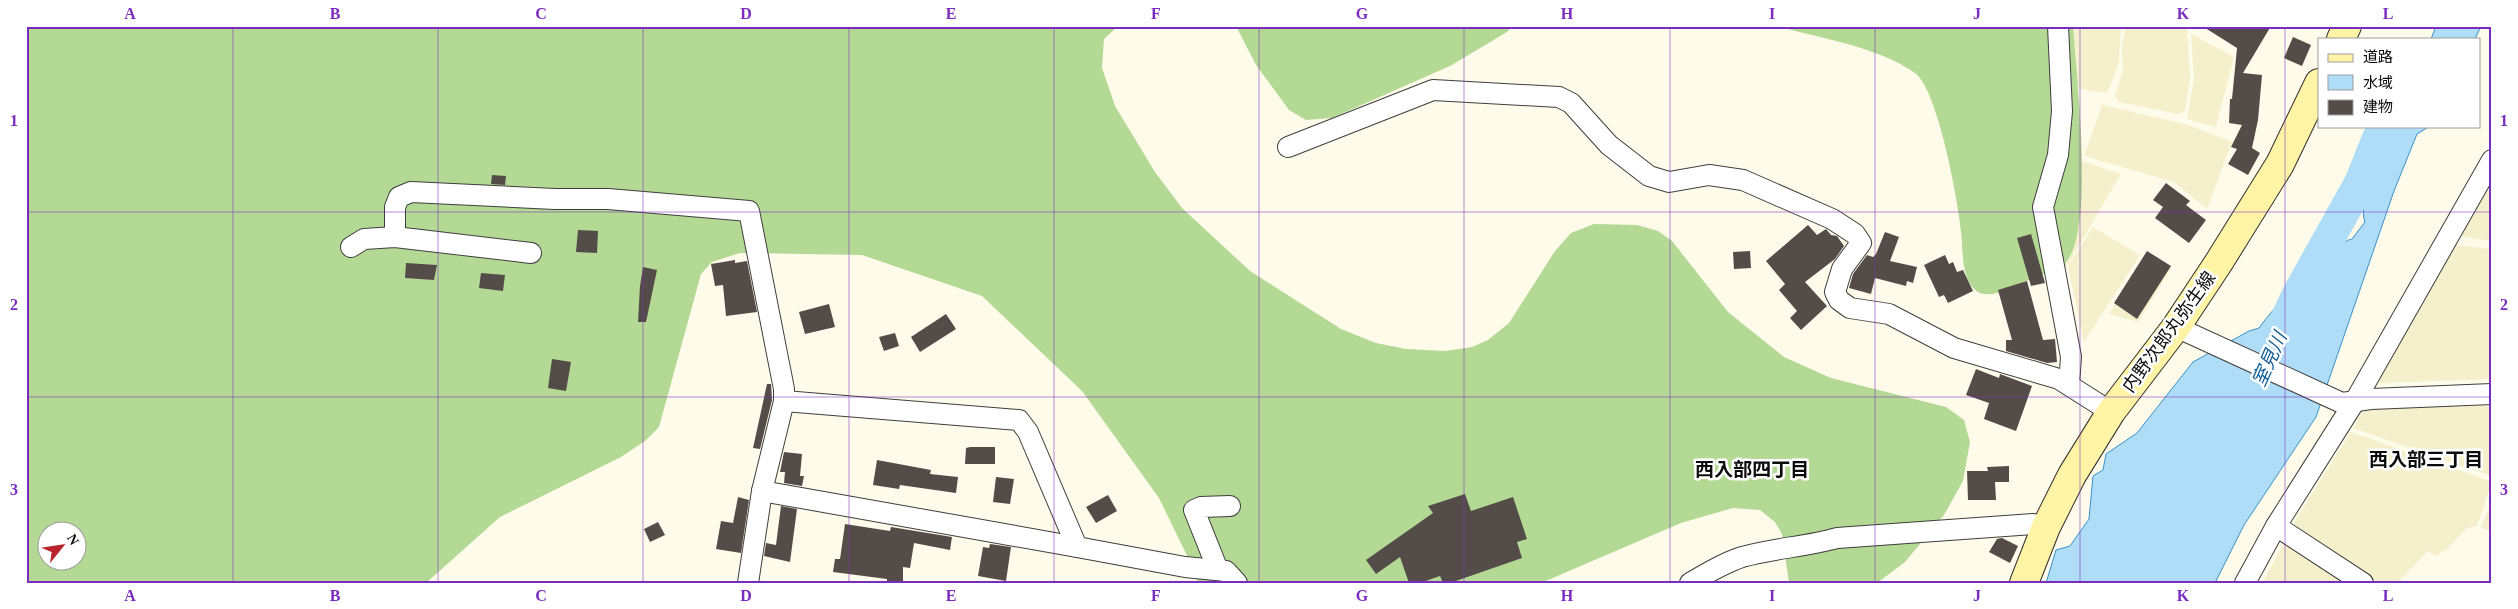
<svg xmlns="http://www.w3.org/2000/svg" width="2518" height="609" viewBox="0 0 2518 609" font-family="'Times New Roman','Noto Sans JP',serif">
  <rect width="100%" height="100%" fill="#fffbea"/>
  <g fill="#f4f0cb">
    <polygon points="2067,26 2121,26 2119,63 2107,93 2073,88"/>
    <polygon points="2126,26 2187,26 2190,78 2185,111 2178,114 2119,102 2115,96 2123,71 2122,46"/>
    <polygon points="2191,34 2234,57 2216,127 2187,119 2194,78"/>
    <polygon points="2102,105 2185,124 2232,142 2207,209 2174,182 2084,156"/>
    <polygon points="2072,158 2121,174 2065,269 2048,208"/>
    <polygon points="2492,178 2492,241 2459,236"/>
    <polygon points="2093,227 2140,255 2084,342 2068,266"/>
    <polygon points="2455,245 2492,249 2492,379 2379,383 2378,374"/>
    <polygon points="2148,252 2171,269 2138,322 2109,314"/>
    <polygon points="2492,401 2491,476 2353,428 2367,405"/>
    <polygon points="2351,432 2492,482 2477,526 2467,528 2447,549 2436,556 2428,551 2397,583 2379,583 2291,527"/>
    <polygon points="2492,500 2492,531 2481,528"/>
    <polygon points="2285,542 2349,583 2262,583"/>
  </g>
  <g fill="#b3d994" fill-rule="evenodd">
    <path d="M26 26H1118L1104 39 1102 68 1115 106 1155 172 1182 208 1250 271 1341 329 1376 343 1406 349 1445 351 1472 347 1488 340 1509 323 1555 251 1571 233 1594 224 1637 225 1658 231 1672 241 1728 312 1784 357 1831 378 1946 407 1964 420 1970 442 1963 481 1944 515 1905 562 1877 583H1789L1782 534 1775 522 1760 510 1733 508 1681 523 1541 583H1198L1193 568 1159 498 1082 391 982 296 862 255 740 253 712 262 701 274 659 427 645 441 621 457 500 517 426 583H26ZM48 532H78V562H48Z"/>
    <polygon points="1236,26 1513,26 1507,32 1450,66 1332,118 1306,120 1289,110 1256,65"/>
    <path d="M1776 26H2073C2076 76 2095 223 2067 261 2061 269 2030 279 2019 284 2007 290 1986 301 1974 289 1961 276 1963 248 1961 231 1958 201 1938 90 1915 73 1876 46 1822 39 1776 26Z"/>
  </g>
  <g fill="#afdcf6" stroke="#3692cd">
    <polygon points="2436,26 2481,26 2475,39 2431,39"/>
    <path d="M2390 126H2430L2417 134 2394 191 2316 417 2244 525 2215 583H2046L2056 550 2070 546 2089 519 2093 476 2103 470 2106 454 2137 433 2193 362 2249 331 2259 328C2278 301 2296 288 2324 270 2325 259 2340 241 2352 239L2365 222C2357 202 2379 145 2390 126Z"/>
  </g>
  <g fill="none" stroke-linecap="round" stroke-linejoin="round">
    <polyline stroke="#afdcf6" stroke-width="32" points="2285,322 2298,294 2360,183 2383,126"/>
  </g>
  <g fill="#544c48">
    <polygon points="2202,26 2271,26 2243,73 2262,75 2258,120 2252,148 2260,153 2248,175 2228,164 2237,149 2231,147 2242,125 2229,123 2230,99 2232,99 2237,48"/>
    <polygon points="2293,37 2311,45 2302,66 2284,58"/>
    <polygon points="492,175 506,176 505,185 491,184"/>
    <polygon points="2166,183 2190,201 2186,205 2206,220 2189,243 2155,218 2163,207 2153,200"/>
    <polygon points="1808,225 1817,235 1826,229 1831,235 1837,236 1844,246 1835,259 1805,282 1827,306 1801,330 1790,318 1797,311 1779,290 1785,284 1766,261"/>
    <polygon points="578,230 598,231 597,253 576,252"/>
    <polygon points="1885,232 1899,237 1890,261 1917,267 1913,283 1907,281 1906,286 1875,278 1871,294 1849,288 1853,274 1867,255 1873,257 1876,254"/>
    <polygon points="2031,234 2045,283 2031,286 2017,238"/>
    <polygon points="1750,251 1751,268 1734,269 1733,252"/>
    <polygon points="2147,251 2171,266 2137,319 2114,303"/>
    <polygon points="1945,255 1949,264 1953,262 1957,272 1963,270 1973,291 1948,303 1944,295 1939,297 1924,265"/>
    <polygon points="735,260 735,263 747,261 757,312 726,316 723,285 715,286 711,264"/>
    <polygon points="406,263 437,265 434,280 405,278"/>
    <polygon points="643,267 657,270 646,322 638,322 640,286"/>
    <polygon points="481,273 505,275 503,291 479,288"/>
    <polygon points="2027,281 2043,340 2055,339 2057,362 2047,363 2006,351 2006,340 2012,340 1998,290"/>
    <polygon points="829,304 835,327 805,334 799,312"/>
    <polygon points="946,314 956,329 920,352 911,337"/>
    <polygon points="895,333 899,346 884,351 879,337"/>
    <polygon points="552,359 571,362 566,391 548,388"/>
    <polygon points="1976,369 1999,378 2000,374 2032,386 2016,431 1984,419 1989,403 1966,395"/>
    <polygon points="767,384 771,384 772,400 760,449 753,448"/>
    <polygon points="970,447 995,447 995,464 965,464 966,448"/>
    <polygon points="784,452 802,454 800,476 804,476 802,486 784,483 785,472 780,472"/>
    <polygon points="877,460 931,470 930,474 958,477 956,493 900,485 899,489 873,485"/>
    <polygon points="2009,466 2009,482 1995,482 1996,500 1968,500 1967,471 1988,471 1987,467"/>
    <polygon points="996,477 1014,479 1010,504 993,502"/>
    <polygon points="1465,494 1471,511 1513,497 1527,539 1517,542 1522,558 1450,583 1443,583 1440,576 1420,583 1409,583 1400,557 1376,574 1366,560 1433,513 1428,506"/>
    <polygon points="1108,495 1117,511 1096,523 1086,507"/>
    <polygon points="738,497 749,500 741,553 716,549 721,521 733,523"/>
    <polygon points="781,506 797,509 790,562 764,556 766,543 776,545"/>
    <polygon points="658,522 665,535 650,542 644,529"/>
    <polygon points="845,524 890,531 891,527 952,537 950,550 914,543 910,568 903,567 903,583 887,583 887,579 833,572 835,559 840,559"/>
    <polygon points="2002,538 2018,546 2010,563 1989,552 1997,539"/>
    <polygon points="990,544 1011,547 1006,581 978,576 983,547 989,548"/>
  </g>
  <g fill="none" stroke-linecap="round" stroke-linejoin="round">
    <g stroke="#3e3e3e" stroke-width="22">
      <g id="street">
        <polyline points="2058,26 2062,111 2058,155 2043,207 2071,357 2069,385"/>
        <polyline points="1288,147 1433,90 1559,97 1571,103 1609,145 1649,176 1669,182 1709,175 1743,180 1832,219 1855,234 1861,243 1842,269 1835,292 1839,300 1850,308 1889,314 1954,348 2059,379 2111,412"/>
        <polyline points="395,237 395,207 399,197 411,192 555,199 608,199 749,211 784,389 784,401 1019,420 1028,432 1077,547 1185,567 1226,571 1237,583"/>
        <polyline points="351,247 364,239 395,237 531,253"/>
        <polyline points="2176,327 2342,403 2371,399 2492,394"/>
        <polyline points="762,491 784,401"/>
        <polyline points="2276,526 2363,583"/>
        <polyline points="1218,570 1194,510 1201,507 1230,506"/>
        <polyline points="748,583 762,491 1077,547"/>
        <path d="M1690 583C1707 573 1724 563 1742 557 1773 548 1806 547 1837 538L2033 524 2046 527"/>
        <polyline points="2245,583 2276,526 2355,401 2492,160"/>
      </g>
    </g>
    <g stroke="#2d2d2d" stroke-width="30">
      <g id="secondary">
        <polyline points="2341,39 2347,26"/>
        <polyline points="2024,583 2046,527 2072,475 2111,412 2176,327 2219,262 2280,164 2319,83"/>
      </g>
    </g>
    <use href="#street" stroke="#fff" stroke-width="20"/>
    <use href="#secondary" stroke="#fff4a5" stroke-width="28"/>
  </g>
  <path fill="none" stroke="#7b2cbf" stroke-width="1" stroke-opacity="0.55" d="M233 26V583M438 26V583M643 26V583M849 26V583M1054 26V583M1259 26V583M1464 26V583M1670 26V583M1875 26V583M2080 26V583M2285 26V583M26 212H2492M26 397H2492"/>
  <g text-anchor="middle" stroke-width="5" stroke-linejoin="round" paint-order="stroke">
    <g font-size="18" fill="#0b0b0b" stroke="#fff">
      <text transform="translate(2169 332) rotate(-54)" y="6">内野次郎丸弥生線</text>
    </g>
    <g font-size="19" font-style="italic" fill="#16629c" stroke="#fff">
      <text transform="translate(2269 359) rotate(-66)" y="7">室見川</text>
    </g>
    <g font-size="19" font-weight="bold" fill="#0b0b0b" stroke="#fff">
      <text x="2426" y="466">西入部三丁目</text>
      <text x="1752" y="476">西入部四丁目</text>
    </g>
  </g>
  <rect width="2518" height="609" fill="none" stroke="#ffffff" stroke-width="55"/>
  <rect x="2318" y="38" width="162" height="90" fill="#ffffff" stroke="#9d9d9d"/>
  <rect x="2328" y="54" width="25" height="8" fill="#fff4a5" stroke="#9d9d9d"/>
  <text x="2363" y="62" font-size="15" fill="#0b0b0b">道路</text>
  <rect x="2328" y="75" width="25" height="15" fill="#afdcf6" stroke="#9d9d9d"/>
  <text x="2363" y="88" font-size="15" fill="#0b0b0b">水域</text>
  <rect x="2328" y="100" width="25" height="15" fill="#544c48" stroke="#9d9d9d"/>
  <text x="2363" y="112" font-size="15" fill="#0b0b0b">建物</text>
  <g transform="translate(62 546) rotate(60)"><circle r="24" fill="#ffffff" stroke="#9d9d9d"/>
  <path d="M0-4L9 19L0 12L-9 19Z" fill="#ba242d"/>
  <text y="-8" font-size="14" font-weight="bold" text-anchor="middle" fill="#0b0b0b">N</text>
  </g>
  <rect x="28" y="28" width="2462" height="554" fill="none" stroke="#7b2cbf" stroke-width="2"/>
  <g font-size="16" text-anchor="middle" font-weight="bold" fill="#7b2cbf">
    <text x="130" y="19">A</text>
    <text x="335" y="19">B</text>
    <text x="541" y="19">C</text>
    <text x="746" y="19">D</text>
    <text x="951" y="19">E</text>
    <text x="1156" y="19">F</text>
    <text x="1362" y="19">G</text>
    <text x="1567" y="19">H</text>
    <text x="1772" y="19">I</text>
    <text x="1977" y="19">J</text>
    <text x="2183" y="19">K</text>
    <text x="2388" y="19">L</text>
    <text x="14" y="126">1</text>
    <text x="2504" y="126">1</text>
    <text x="14" y="310">2</text>
    <text x="2504" y="310">2</text>
    <text x="14" y="495">3</text>
    <text x="2504" y="495">3</text>
    <text x="130" y="601">A</text>
    <text x="335" y="601">B</text>
    <text x="541" y="601">C</text>
    <text x="746" y="601">D</text>
    <text x="951" y="601">E</text>
    <text x="1156" y="601">F</text>
    <text x="1362" y="601">G</text>
    <text x="1567" y="601">H</text>
    <text x="1772" y="601">I</text>
    <text x="1977" y="601">J</text>
    <text x="2183" y="601">K</text>
    <text x="2388" y="601">L</text>
  </g>
</svg>
